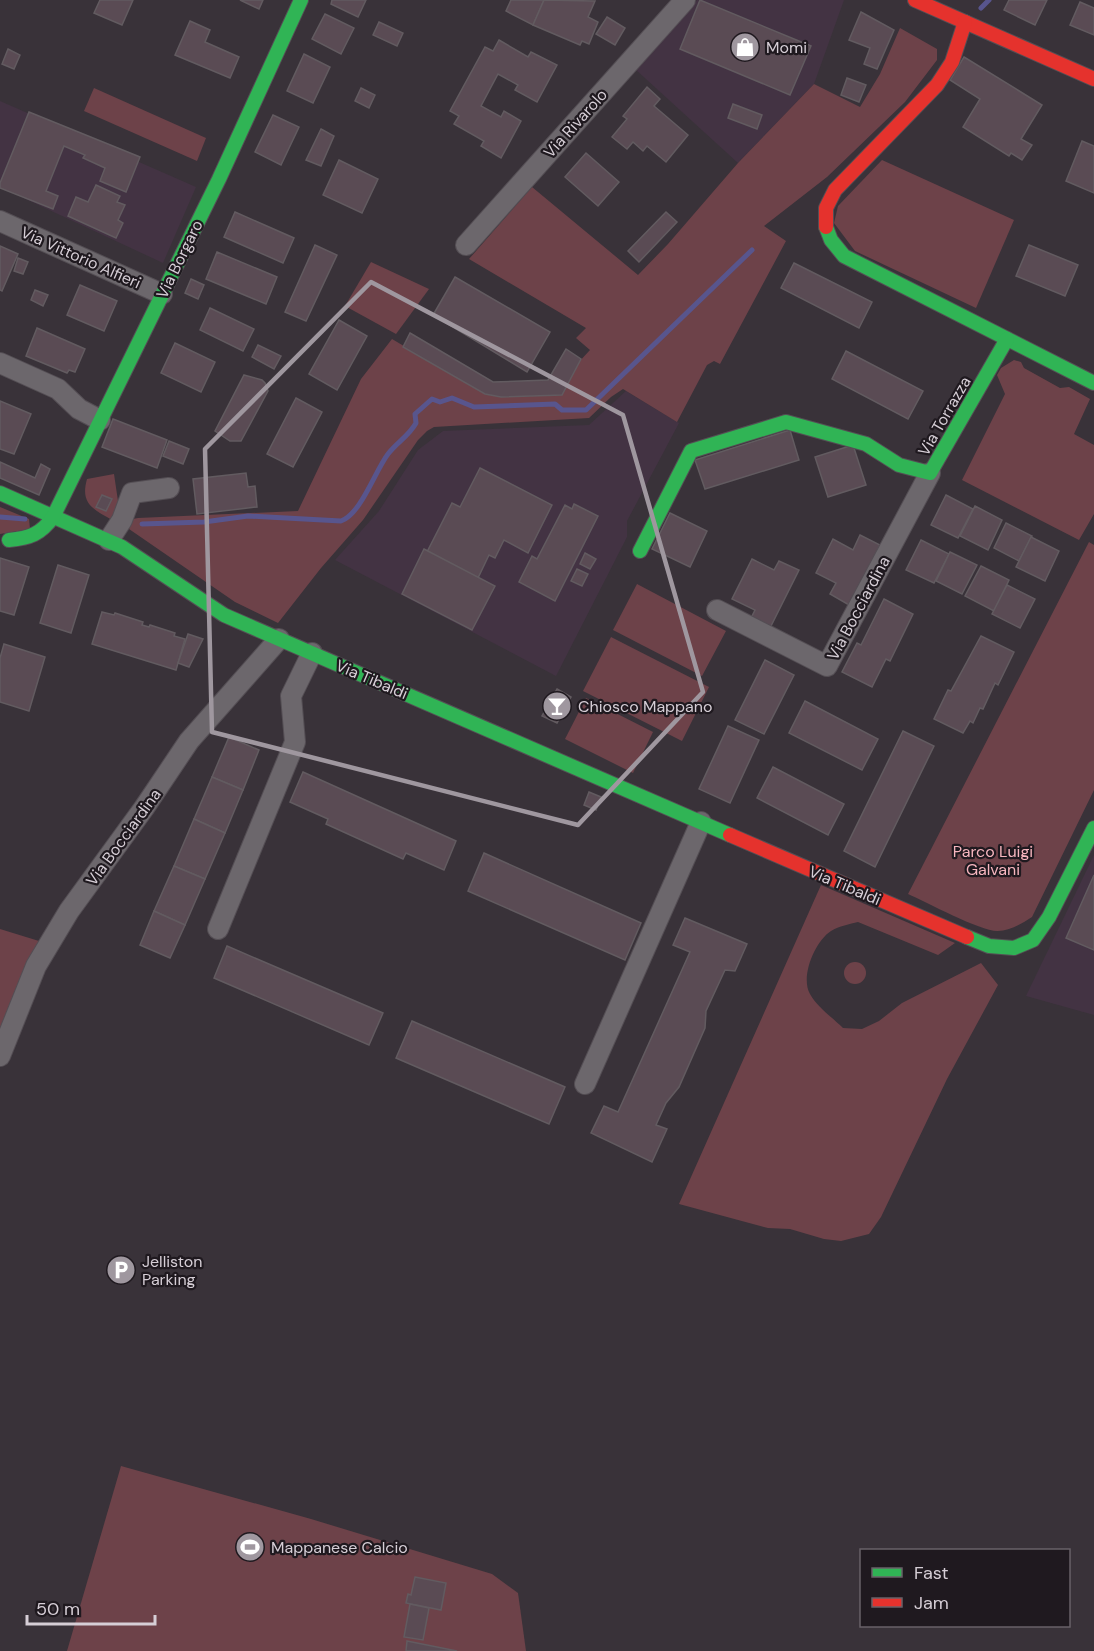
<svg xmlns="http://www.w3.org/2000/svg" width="1094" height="1651" viewBox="0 0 1094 1651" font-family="'DM Sans',sans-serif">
  <rect width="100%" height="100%" fill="#393239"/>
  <g fill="#433343">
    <polygon points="697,0 844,0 814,84 738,163 635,69"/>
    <polygon points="0,101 196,187 163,263 0,187"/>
    <polygon points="626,391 679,423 627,521 627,537 556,676 335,560 379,511 418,450 443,431 589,425"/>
    <polygon points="1094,855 1094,1015 1026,996"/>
  </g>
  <g fill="#6d4249">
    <polygon points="900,28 937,49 937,60 905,102 827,177 764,226 786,241 720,364 714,361 707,365 677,422 623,389 611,397 589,418 434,427 427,431 418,440 363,520 321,568 278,623 235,602 129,529 133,519 138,518 298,511 361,379 392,339 485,394 501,397 562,395 577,364 590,350 576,338 586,328 469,259 532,187 638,275 668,244 738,163 814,84 860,107 880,74"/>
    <polygon points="94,88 206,138 197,161 84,111"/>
    <polygon points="882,160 1014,220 976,308 855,251 834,223 838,206"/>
    <polygon points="371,262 429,289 396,334 345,306"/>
    <polygon points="1014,360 1021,362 1024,368 1060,388 1069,387 1090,399 1074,434 1094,445 1094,514 1079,540 962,480 1005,394 997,375 1001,368"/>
    <path d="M114 474 118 501 112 520C93 509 80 504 87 479Z"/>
    <polygon points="0,507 29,519 30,529 0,534"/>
    <path d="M1089 542 1094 545V790L1032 917C1023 923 1010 931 998 931 982 932 926 902 908 894Z"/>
    <polygon points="637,584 726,631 702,676 613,630"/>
    <polygon points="611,637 709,687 682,741 583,691"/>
    <polygon points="586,698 653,732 633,773 565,739"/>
    <path d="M821 885 955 943 938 955 858 922C850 924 839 926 831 931 815 941 800 977 810 994 817 1007 833 1018 843 1028L862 1029 879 1021 902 1003 981 963 998 985 947 1079 881 1217 869 1234 841 1241 824 1239 790 1229 768 1228 679 1204Z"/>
    <polygon points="0,929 39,941 0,1040"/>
    <circle cx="855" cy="973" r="11"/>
    <polygon points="121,1466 311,1519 492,1574 518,1593 526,1651 67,1651"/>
  </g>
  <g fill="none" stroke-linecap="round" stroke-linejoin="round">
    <g stroke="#58558d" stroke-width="5">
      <polyline points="981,8 989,0"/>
      <polyline points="0,517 25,519"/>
      <path d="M142 524 204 522 248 516 341 521C361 514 375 471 388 454 397 442 409 436 416 423L415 414 432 399 440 402 452 398 474 407 555 404 562 410H586L752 250"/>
    </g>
  </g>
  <g fill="#5a4b54" stroke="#625b60" stroke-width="1.5">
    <polygon points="100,0 133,0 122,25 94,13"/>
    <polygon points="240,0 263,0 259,9"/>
    <polygon points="332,0 366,0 358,17 331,4"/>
    <polygon points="511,0 544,0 533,25 506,11"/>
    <polygon points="544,0 595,1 588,17 598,22 589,44 582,41 580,45 533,25"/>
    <polygon points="700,0 811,46 790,95 680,49"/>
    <polygon points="1009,0 1047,0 1035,25 1004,10"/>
    <polygon points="1080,2 1094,8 1094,35 1070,25"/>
    <polygon points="861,12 894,30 877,69 864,64 870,48 849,40"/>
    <polygon points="325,14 354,28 341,54 312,39"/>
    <polygon points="607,17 625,28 615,45 596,34"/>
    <polygon points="190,21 210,30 205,42 239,57 230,78 175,55"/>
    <polygon points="379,22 403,33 397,46 373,35"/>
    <polygon points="499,40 528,57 531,52 557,65 537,102 515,90 518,85 498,74 481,106 501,117 504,111 521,121 501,158 481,146 484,141 454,124 459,116 450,111 485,47 493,51"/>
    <polygon points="8,49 20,55 14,69 2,64"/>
    <polygon points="304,54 330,67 313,103 287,91"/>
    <polygon points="964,57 1042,105 1021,139 1032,145 1022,160 1011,153 1009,156 963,127 980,99 950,80"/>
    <polygon points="847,78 866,85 859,102 841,95"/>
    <polygon points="647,87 660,99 654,106 688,135 666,162 647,146 643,151 633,142 627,149 612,137 627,119 623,116"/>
    <polygon points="361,88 375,95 369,108 355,101"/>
    <polygon points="733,104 762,115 757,129 728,118"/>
    <polygon points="29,112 140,157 126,192 100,181 105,168 83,158 85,155 64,146 46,191 58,196 53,209 0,188 0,183"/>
    <polygon points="273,115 299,127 281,165 255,152"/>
    <polygon points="321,129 334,136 321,166 306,160"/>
    <polygon points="1082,141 1094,146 1094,193 1066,181"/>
    <polygon points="586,153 619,182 598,206 565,177"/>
    <polygon points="339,160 378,179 362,213 323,195"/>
    <polygon points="96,185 120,196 117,202 125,205 118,220 123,223 116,238 68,216 76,197 88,202"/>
    <polygon points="235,212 294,238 283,263 224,237"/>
    <polygon points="666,212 677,222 639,262 628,251"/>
    <polygon points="315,245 337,255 306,321 285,312"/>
    <polygon points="1029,245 1078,265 1065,296 1016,276"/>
    <polygon points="0,246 18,254 2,291 0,290"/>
    <polygon points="217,252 277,277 266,304 206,279"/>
    <polygon points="18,258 28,262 23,274 14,271"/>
    <polygon points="794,263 872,302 859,328 781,288"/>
    <polygon points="455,277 550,332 527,372 433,315"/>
    <polygon points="191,279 204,285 198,299 185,293"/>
    <polygon points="80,285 117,301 104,331 67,315"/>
    <polygon points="35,290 48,295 43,306 31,300"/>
    <polygon points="210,308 254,329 243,351 200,330"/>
    <polygon points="339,320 367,336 337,390 309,374"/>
    <polygon points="37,328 85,349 75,372 69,370 67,373 26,356"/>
    <polygon points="410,333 493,382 548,380 566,349 581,359 562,395 501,397 485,394 403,347"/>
    <polygon points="175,343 215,362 201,392 161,373"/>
    <polygon points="258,345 281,356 274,369 252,357"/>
    <polygon points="846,351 923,391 908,419 832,379"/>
    <polygon points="244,375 262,380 265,383 268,391 241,441 230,441 215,431"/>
    <polygon points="296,398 322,412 293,467 267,454"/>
    <polygon points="0,401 31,414 14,454 0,449"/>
    <polygon points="113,419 167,440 157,468 102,447"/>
    <polygon points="790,430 799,460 705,489 695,460"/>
    <polygon points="169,441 189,449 183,464 163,456"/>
    <polygon points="853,445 866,485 828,497 815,457"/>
    <polygon points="0,462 35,478 41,464 50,469 39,495 0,478"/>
    <polygon points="480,468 552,505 528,553 504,540 495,558 489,555 478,578 427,552 452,503 460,507"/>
    <polygon points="246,473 248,487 255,486 257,507 197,514 193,479"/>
    <polygon points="102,495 112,499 106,511 96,507"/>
    <polygon points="946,495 973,509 958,538 931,525"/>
    <polygon points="574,504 598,516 555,601 519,582 532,556 537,559 565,505 572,509"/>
    <polygon points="975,506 1002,520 988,550 960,536"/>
    <polygon points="670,513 707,531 690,567 652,549"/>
    <polygon points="1006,523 1032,536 1019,561 994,548"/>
    <polygon points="860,535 880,545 849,605 830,594 836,583 816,573 833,539 853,550"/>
    <polygon points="1031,537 1059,551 1045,581 1016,567"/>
    <polygon points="921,540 949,554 934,583 906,570"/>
    <polygon points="424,549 495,586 472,630 402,594"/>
    <polygon points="950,552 977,565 962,594 936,581"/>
    <polygon points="585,553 596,559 590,569 580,564"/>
    <polygon points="0,558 29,567 14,615 0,611"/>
    <polygon points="752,559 774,570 779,561 799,570 770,628 751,618 755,610 732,599"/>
    <polygon points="58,565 89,575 71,633 40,623"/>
    <polygon points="981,566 1009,580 994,611 965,596"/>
    <polygon points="577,569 588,574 582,586 571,581"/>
    <polygon points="1007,585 1035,599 1020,628 992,614"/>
    <polygon points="884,599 913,614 890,661 886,659 872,687 842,672 857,643 861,645"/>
    <polygon points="102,612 114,615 115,613 143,622 142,625 149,627 150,625 175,633 174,636 185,639 176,670 92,644"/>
    <polygon points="188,634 203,639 189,667 178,663"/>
    <polygon points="981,636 1014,652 998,685 995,683 983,709 980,708 973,723 970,721 963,733 934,719 948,690 951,691"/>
    <polygon points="4,644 45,657 29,711 0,702 0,658"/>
    <polygon points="765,660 794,675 764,734 735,720"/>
    <polygon points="557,689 571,697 557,723 542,716"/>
    <polygon points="805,701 878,739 862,770 789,733"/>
    <polygon points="728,726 759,740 730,803 699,789"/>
    <polygon points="903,731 934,746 875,867 844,851"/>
    <polygon points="229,737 259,750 243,790 212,777"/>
    <polygon points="773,767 844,804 828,835 757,798"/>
    <polygon points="303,772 456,841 444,870 406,853 403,859 326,824 328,819 290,802"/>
    <polygon points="212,777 243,790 225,833 194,819"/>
    <polygon points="589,792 601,797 596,810 584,805"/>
    <polygon points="194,819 225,833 205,879 174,866"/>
    <polygon points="484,853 641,923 625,960 468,891"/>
    <polygon points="174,866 205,879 185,925 154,911"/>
    <polygon points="1094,875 1094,950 1066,938"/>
    <polygon points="154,911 185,925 170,958 140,945"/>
    <polygon points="685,918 747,944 735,971 725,970 706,1011 705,1028 679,1087 666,1103 656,1125 667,1129 652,1162 591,1133 604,1106 618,1112 690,952 673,945"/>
    <polygon points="227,946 383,1013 369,1045 214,978"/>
    <polygon points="412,1021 565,1087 549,1124 396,1058"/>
    <polygon points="415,1577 446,1583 441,1610 406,1603 408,1594 411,1595"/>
    <polygon points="410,1604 429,1608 423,1640 404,1637"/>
    <polygon points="407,1641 457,1651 406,1651"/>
  </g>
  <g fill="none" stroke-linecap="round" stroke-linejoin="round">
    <g stroke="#544e54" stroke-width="22">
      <g id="street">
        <polyline points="0,221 162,294"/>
        <polyline points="466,245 685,0"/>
        <polyline points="0,363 58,389 79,409 100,420"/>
        <polyline points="109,540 122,520 132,493 169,488"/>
        <polyline points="717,610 827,666 930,473"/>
        <polyline points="218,929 295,742 291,696 312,653"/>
        <polyline points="0,1056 36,966 69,911 144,808 189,741 279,639"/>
        <polyline points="585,1084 701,822"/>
      </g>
    </g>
    <g stroke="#544e54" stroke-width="16">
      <g id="fast">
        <polyline points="826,227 831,240 844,256 1094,383"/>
        <polyline points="0,493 122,547 224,615 730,835"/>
        <path d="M9 540C30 538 41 534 53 517L219 179 301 0"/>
        <polyline points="640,551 691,451 786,422 866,444 899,465 930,473 1007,339"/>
        <polyline points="967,937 989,946 1014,948 1033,940 1049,917 1094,828"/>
      </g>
    </g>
    <g stroke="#544e54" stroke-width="16">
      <g id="jam">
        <polyline points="915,0 1094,79"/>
        <polyline points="826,227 826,208 835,190 937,85 952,62 965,22"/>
        <polyline points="730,835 967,937"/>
      </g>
    </g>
    <use href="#street" stroke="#6c676c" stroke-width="20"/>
    <use href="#fast" stroke="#30b455" stroke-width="14"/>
    <use href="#jam" stroke="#e5322d" stroke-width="14"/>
  </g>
  <path fill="none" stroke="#9f979f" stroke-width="4.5" stroke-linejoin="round" d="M371 282 623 415 703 692 578 825 212 732 205 449Z"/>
  <defs>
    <g id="shop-disc" transform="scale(1.5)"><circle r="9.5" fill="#9f979f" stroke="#1f191f"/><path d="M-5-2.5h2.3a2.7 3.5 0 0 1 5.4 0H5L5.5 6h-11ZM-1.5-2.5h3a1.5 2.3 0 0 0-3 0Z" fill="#fff"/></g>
    <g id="bar-disc" transform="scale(1.5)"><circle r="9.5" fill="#9f979f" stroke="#1f191f"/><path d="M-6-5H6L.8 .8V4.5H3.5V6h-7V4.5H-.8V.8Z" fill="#fff"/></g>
    <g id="parking-disc" transform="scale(1.5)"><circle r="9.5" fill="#9f979f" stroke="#1f191f"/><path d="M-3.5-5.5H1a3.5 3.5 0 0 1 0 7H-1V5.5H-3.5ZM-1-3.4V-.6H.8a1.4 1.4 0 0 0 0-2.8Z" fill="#fff"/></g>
    <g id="stadium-disc" transform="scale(1.5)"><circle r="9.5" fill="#9f979f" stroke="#1f191f"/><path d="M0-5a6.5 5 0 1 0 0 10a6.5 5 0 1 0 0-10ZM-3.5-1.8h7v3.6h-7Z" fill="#fff"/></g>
  </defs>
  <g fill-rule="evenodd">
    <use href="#shop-disc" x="745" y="47"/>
    <use href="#bar-disc" x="557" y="706"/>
    <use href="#parking-disc" x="121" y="1270"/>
    <use href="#stadium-disc" x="250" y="1547"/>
  </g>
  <g text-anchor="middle" stroke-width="4.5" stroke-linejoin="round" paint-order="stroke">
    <g font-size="16" fill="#d6ced6" stroke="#1f191f" text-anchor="start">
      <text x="766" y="53">Momi</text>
      <text x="578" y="712">Chiosco Mappano</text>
      <text x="142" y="1267">Jelliston<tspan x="142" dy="18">Parking</tspan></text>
      <text x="271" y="1553">Mappanese Calcio</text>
    </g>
    <g font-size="16" fill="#d6ced6" stroke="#1f191f">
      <text transform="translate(575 123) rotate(-48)" y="6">Via Rivarolo</text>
      <text transform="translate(81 257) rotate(24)" y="6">Via Vittorio Alfieri</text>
      <text transform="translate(179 259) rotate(-64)" y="6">Via Borgaro</text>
      <text transform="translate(944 416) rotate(-60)" y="6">Via Torrazza</text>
      <text transform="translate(858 608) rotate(-62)" y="6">Via Bocciardina</text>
      <text transform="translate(372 679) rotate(23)" y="6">Via Tibaldi</text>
      <text transform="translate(123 837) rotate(-54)" y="6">Via Bocciardina</text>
      <text transform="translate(845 885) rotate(23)" y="6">Via Tibaldi</text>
    </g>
    <g font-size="16" fill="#f7b6bf" stroke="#1f191f">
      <text x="993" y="857">Parco Luigi<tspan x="993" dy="18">Galvani</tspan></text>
    </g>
  </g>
  <rect x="860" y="1549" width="210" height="78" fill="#1f191f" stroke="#686168" stroke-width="1.5"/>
  <rect x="872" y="1568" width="30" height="9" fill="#30b455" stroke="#686168" stroke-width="1.5"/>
  <text x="914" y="1579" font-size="18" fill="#d6ced6">Fast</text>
  <rect x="872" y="1598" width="30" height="9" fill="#e5322d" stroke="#686168" stroke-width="1.5"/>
  <text x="914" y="1609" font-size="18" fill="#d6ced6">Jam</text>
  <path d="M27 1615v9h128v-9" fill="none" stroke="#d6ced6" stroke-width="3"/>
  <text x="36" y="1615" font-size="18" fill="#d6ced6" stroke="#1f191f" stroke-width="4.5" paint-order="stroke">50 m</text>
</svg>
